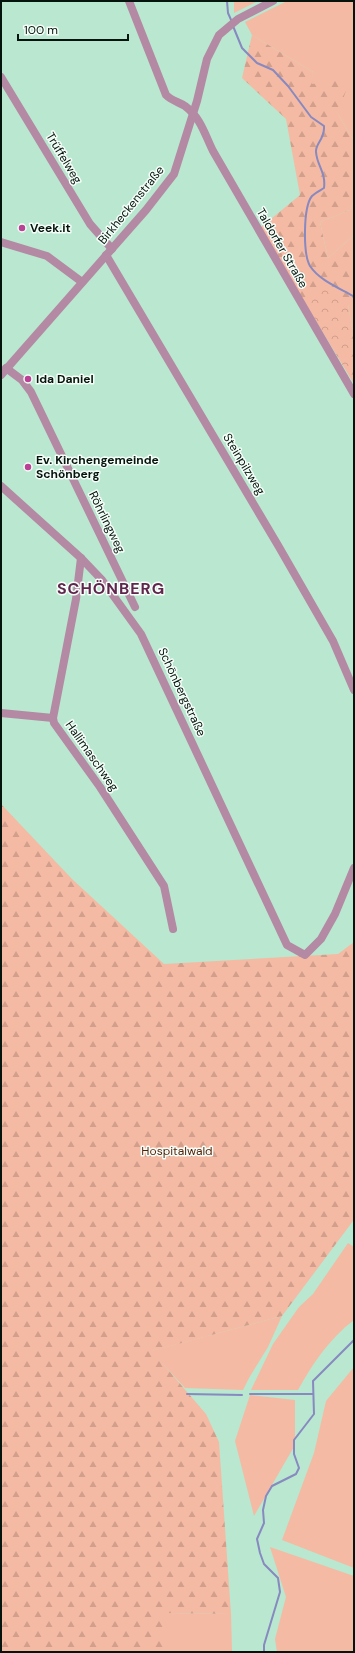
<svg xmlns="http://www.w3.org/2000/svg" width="355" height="1653" viewBox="0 0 355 1653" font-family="'DM Sans',sans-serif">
  <defs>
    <pattern id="forest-firs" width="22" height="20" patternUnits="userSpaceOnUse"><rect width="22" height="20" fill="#f5baa3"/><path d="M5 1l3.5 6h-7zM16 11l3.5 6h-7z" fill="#d19f8b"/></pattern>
    <pattern id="park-crowns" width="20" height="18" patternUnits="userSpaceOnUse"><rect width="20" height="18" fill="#f5baa3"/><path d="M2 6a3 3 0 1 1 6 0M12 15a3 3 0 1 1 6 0" fill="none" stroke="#d19f8b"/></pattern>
  </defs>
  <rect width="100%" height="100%" fill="#b9e7cf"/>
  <g fill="#f5baa3">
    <polygon points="234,1 258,1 234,13"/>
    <polygon points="287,1 354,1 354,141 338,114 311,84 313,72 252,35 245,22"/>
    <polygon points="354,200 354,235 328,258 320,222 350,210"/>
    <path d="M348 1243 354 1247V1320C329 1339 313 1363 298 1390H251L273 1344 299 1307 313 1294Z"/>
    <polygon points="282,1316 268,1347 249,1378 243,1390 185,1388 151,1351"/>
    <polygon points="354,1367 354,1568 282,1540 314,1453 326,1401"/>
    <polygon points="250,1395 295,1400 295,1445 254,1516 235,1441"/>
    <polygon points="270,1547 354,1576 354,1652 277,1652 275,1639 286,1597"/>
    <polygon points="164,1613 231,1614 232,1652 164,1652"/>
  </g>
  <g fill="url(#forest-firs)">
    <polygon points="252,35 313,72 312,84 350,79 338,114 354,141 354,200 350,210 320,222 328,258 354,235 354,330 352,328 348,304 304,301 260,228 300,195 286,119 242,78"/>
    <polygon points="1,804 72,879 164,964 338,954 354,942 353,1221 282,1316 152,1351 206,1414 219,1442 231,1614 164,1613 164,1652 1,1652"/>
  </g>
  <polygon fill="url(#park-crowns)" points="327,288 348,304 352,328 354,330 354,384 304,301"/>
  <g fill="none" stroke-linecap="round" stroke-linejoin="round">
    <g stroke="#8789c0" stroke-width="2">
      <polyline points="227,1 228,13 232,22"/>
      <path d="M233 26 242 48 257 63 273 70 288 86 311 117 324 126C325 139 315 144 316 152 317 166 326 172 324 188 321 190 315 193 312 196 303 207 303 254 310 266 319 280 339 288 353 296L354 298"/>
      <polyline points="187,1394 242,1395"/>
      <polyline points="250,1394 313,1394"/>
      <polyline points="264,1652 264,1645 280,1592 278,1578 264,1564 260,1553 257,1539 264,1523 263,1510 266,1496 272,1486 296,1474 299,1468 294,1454 294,1440 314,1414 313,1381 354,1340"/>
    </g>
    <g stroke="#b489a3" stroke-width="8">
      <path d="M129 1 166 95C172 101 179 102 185 106 201 118 205 135 213 151L354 394"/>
      <polyline points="1,77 90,224 112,249"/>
      <polyline points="1,242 47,256 82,282"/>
      <polyline points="106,255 279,547 333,641 354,690"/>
      <polyline points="6,368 22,380 31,392 135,607"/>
      <polyline points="1,375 146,210 174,174 197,101 207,59 219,35 238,19 273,1"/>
      <polyline points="1,486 81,558 102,580 141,634 287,945 305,955 321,939 335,914 354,868"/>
      <polyline points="81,558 76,599 53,718 54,723 100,787 164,886 173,929"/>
      <polyline points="1,713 53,718"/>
    </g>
  </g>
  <g fill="#ba4195" stroke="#f5fef9" stroke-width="1.5">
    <circle cx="22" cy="228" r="4"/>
    <circle cx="28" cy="379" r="4"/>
    <circle cx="28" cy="467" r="4"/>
  </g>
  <g text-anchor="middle" stroke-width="3" stroke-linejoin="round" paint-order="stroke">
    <g font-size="12" fill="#05150d" stroke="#f5fef9">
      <text transform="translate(64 158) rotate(59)" y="4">Trüffelweg</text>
      <text transform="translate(131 205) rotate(-51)" y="4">Birkheckenstraße</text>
      <text transform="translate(282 248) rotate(60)" y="4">Taldorfer Straße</text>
      <text transform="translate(244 464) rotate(59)" y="4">Steinpilzweg</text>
      <text transform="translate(107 522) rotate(64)" y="4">Röhrlingweg</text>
      <text transform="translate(182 692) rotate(65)" y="4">Schönbergstraße</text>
      <text transform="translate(92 756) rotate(55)" y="4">Hallimaschweg</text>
    </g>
    <g font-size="12" font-weight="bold" fill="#05150d" stroke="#f5fef9" text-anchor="start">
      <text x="30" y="232">Veek.it</text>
      <text x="36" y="383">Ida Daniel</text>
      <text x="36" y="464">Ev. Kirchengemeinde<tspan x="36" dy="14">Schönberg</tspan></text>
    </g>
    <g font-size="12" fill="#561f05" stroke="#f5fef9">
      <text x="177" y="1155">Hospitalwald</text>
    </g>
    <g font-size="16" font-weight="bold" letter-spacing="1" fill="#60254c" stroke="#f5fef9">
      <text x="111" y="594">SCHÖNBERG</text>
    </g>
  </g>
  <rect width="355" height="1653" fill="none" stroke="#05150d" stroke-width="4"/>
  <path d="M18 34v6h110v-6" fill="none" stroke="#05150d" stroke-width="2"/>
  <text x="24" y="34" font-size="12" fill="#05150d" stroke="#f5fef9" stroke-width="3" paint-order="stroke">100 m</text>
</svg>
